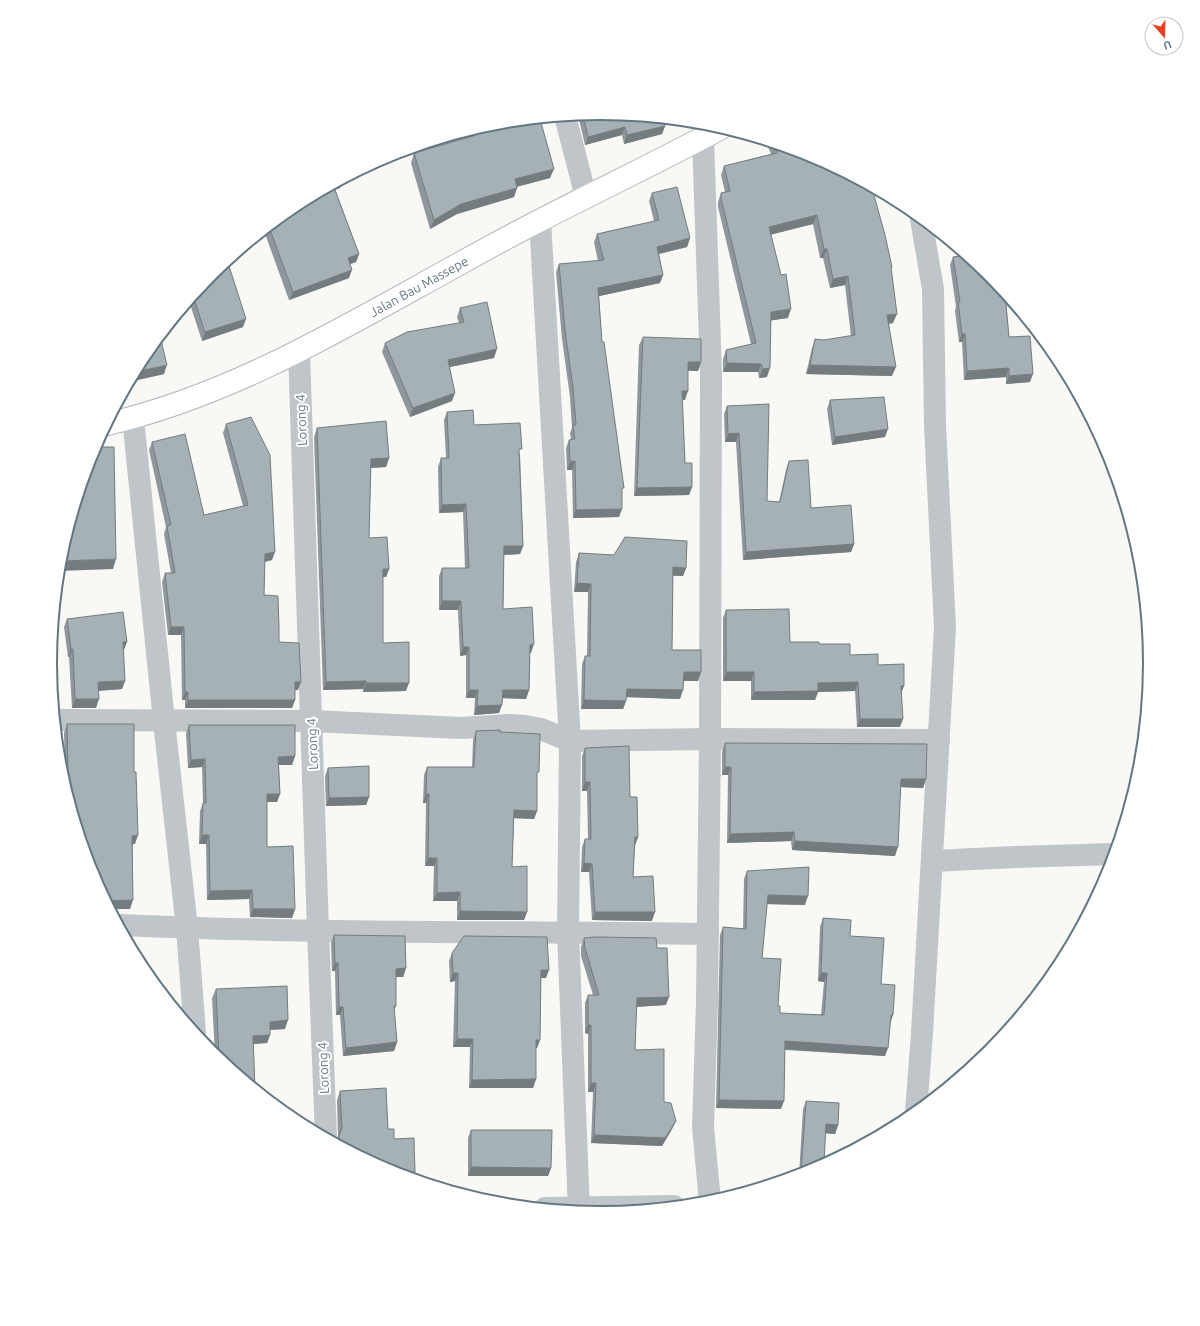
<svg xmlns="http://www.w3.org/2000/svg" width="1200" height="1326" viewBox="0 0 1200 1326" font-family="Ubuntu,sans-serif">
  <rect width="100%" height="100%" fill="#f8f8f5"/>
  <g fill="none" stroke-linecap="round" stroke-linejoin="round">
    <g stroke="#b2b9bc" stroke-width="24">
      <g id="primary">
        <path id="s1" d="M107 424C233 395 346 326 459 264 486 249 513 234 541 220 601 189 662 160 721 128"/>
      </g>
    </g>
    <g stroke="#bfc5c8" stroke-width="22">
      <polyline points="565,116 586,197"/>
      <polyline points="703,138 711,373 710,739 707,1002 703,1127 710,1202"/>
      <polyline points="540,220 570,741 568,932 579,1211"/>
      <polyline points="299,351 318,931 326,1137"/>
      <polyline points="133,418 164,721 187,928 195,1033"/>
      <polyline points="56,720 311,721 461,728 510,725 525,726 541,729 570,741 710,739 939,740"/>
      <polyline points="932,861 1016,857 1114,854"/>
      <path d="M119 925C315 934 512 931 708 934"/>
      <polyline points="916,1112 922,1033 945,627 935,425 933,289 921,219"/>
      <polyline points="545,1208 674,1206"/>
    </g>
    <use href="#primary" stroke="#fff" stroke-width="22"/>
  </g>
  <g fill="#8e989c">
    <polygon points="600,113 665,126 662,134 624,144 622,135 585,145 578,115"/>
    <polygon points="493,124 550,178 517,187 517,188 514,197 457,214 430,229 411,163 414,153 467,138 465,132"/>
    <polygon points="766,142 811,155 891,269 893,323 889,324 892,376 806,374 812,348 815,339 824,340 851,336 845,285 830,288 823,258 820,258 813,224 771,234 788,318 771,320 767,377 759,378 758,372 723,372 723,359 726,350 751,344 718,207 718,202 721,193 725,192 721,175 724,166 771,154"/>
    <polygon points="343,180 340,188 335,189 359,254 356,262 350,264 349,278 289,300 264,231 290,209 307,203 306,199"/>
    <polygon points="652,193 690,238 687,247 659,254 663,275 660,283 599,296 602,342 622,493 619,517 573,518 572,470 567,470 566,448 569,440 571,439 570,433 572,428 570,397 562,339 556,272 559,264 598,261 594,242 597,234 654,221 649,201"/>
    <polygon points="963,253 989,274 1009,298 1006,299 1009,337 1030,382 1006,384 1006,377 964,380 962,342 959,342 955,311 956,307 950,265 953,257 964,255"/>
    <polygon points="211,274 243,327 202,341 189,301"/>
    <polygon points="460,308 494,358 450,367 452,401 410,417 382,352 385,343 459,323 457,317"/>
    <polygon points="643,337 701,362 698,371 688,371 685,400 682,400 685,463 692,487 689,495 634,496 639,345"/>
    <polygon points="143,357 164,374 133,381 132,378"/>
    <polygon points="830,400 885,437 832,445 827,409"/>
    <polygon points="727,406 767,501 779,502 786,470 789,461 811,508 854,544 851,552 743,560 736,442 725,442 724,414"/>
    <polygon points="447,412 474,425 520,454 523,546 520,554 504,555 503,609 531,653 530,653 529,690 526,699 503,698 499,713 474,715 475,698 466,698 466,655 460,656 458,610 439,610 439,576 442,568 465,568 463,512 439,513 438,467 441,458 446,458 444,420"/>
    <polygon points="226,424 272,560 265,562 264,595 279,642 298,690 295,690 295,700 292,708 185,708 185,700 182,700 181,635 168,635 162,582 165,573 171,573 164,534 166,527 149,450 152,442 204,515 243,506 223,433"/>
    <polygon points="317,428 389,458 386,467 371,468 369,538 389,569 386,577 383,577 383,643 406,691 363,692 363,689 323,690 314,437"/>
    <polygon points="579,553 686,568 683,576 673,576 672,650 701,672 698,681 683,681 680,699 626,697 626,701 623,709 581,709 582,664 585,656 587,656 588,592 574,592 576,562"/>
    <polygon points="726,610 790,642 819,644 878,665 901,694 900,727 857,727 855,691 818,692 815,700 751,700 751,681 723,681 723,618"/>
    <polygon points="67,619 124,650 123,650 125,681 122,689 98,691 96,708 72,708 69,657 68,657 64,627"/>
    <polygon points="67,724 135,844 133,844 130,909 111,909 92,873 65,775 64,733"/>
    <polygon points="189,725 295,756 292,765 279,765 280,794 277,802 267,802 267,847 295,909 292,918 250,917 249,899 207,900 206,844 199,844 200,811 203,803 202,767 188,768 186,733"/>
    <polygon points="476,731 500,732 537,778 537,811 534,819 514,818 512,867 527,912 524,920 457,920 457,901 433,901 434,866 425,866 426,803 423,803 424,775 427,767 472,767 473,740"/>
    <polygon points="725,743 926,779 923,788 901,787 895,856 792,850 791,841 727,843 728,775 722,775 722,752"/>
    <polygon points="585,748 630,797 638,837 635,845 633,877 652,921 592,920 589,872 581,872 582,847 585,839 588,839 587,791 582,791 582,756"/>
    <polygon points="328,768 369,797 366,805 326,806 325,776"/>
    <polygon points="747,871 805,905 767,904 762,958 780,1013 821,1015 824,982 818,981 820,927 823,918 850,936 881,984 890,1023 885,1056 785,1050 781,1109 716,1108 720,935 723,927 743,929 744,879"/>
    <polygon points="334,935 406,968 403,977 396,977 396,1006 394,1011 397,1042 394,1051 343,1056 340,1015 336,1015 335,971 332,971 331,943"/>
    <polygon points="584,938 657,948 666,1005 636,1007 635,1050 664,1102 676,1121 672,1129 662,1146 591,1143 593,1092 588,1092 588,1034 585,1033 585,1003 588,995 593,995 581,956 581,947"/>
    <polygon points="452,953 546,978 541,978 540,1040 537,1048 536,1048 536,1079 533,1088 469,1088 470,1047 453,1047 455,981 450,982 449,961"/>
    <polygon points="216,989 285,1029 270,1030 270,1035 267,1043 253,1044 255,1088 215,1055 212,998"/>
    <polygon points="340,1091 388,1129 394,1139 389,1171 336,1143 338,1137 337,1100"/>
    <polygon points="806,1101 838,1125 835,1134 825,1133 810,1171 799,1175 803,1109"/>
    <polygon points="471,1130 551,1168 548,1176 468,1176 468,1138"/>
  </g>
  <g fill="#747c7f">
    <polygon points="665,126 662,134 624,144 627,135"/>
    <polygon points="625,127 622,135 585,145 588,137"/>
    <polygon points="554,169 550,178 511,188 515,179"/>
    <polygon points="343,180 340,188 330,191 332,186"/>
    <polygon points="517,188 514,197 457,214 430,229 434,220 461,204"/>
    <polygon points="817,215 813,224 766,236 769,227"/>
    <polygon points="690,238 687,247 654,255 657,247"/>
    <polygon points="824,249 827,249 823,258 820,258"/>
    <polygon points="359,254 356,262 345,266 348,258"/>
    <polygon points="352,270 349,278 289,300 293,292"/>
    <polygon points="663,275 660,283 595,297 598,288"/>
    <polygon points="848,276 845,285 830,288 833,279"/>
    <polygon points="1004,293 1009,298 1002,299"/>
    <polygon points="791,309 788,318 768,321 771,312"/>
    <polygon points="897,314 893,323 884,324 887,315"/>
    <polygon points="246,319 243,327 202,341 205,332"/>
    <polygon points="962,334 965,334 962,342 959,342"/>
    <polygon points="497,349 494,358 445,368 448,360"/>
    <polygon points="688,362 701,362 698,371 685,370"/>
    <polygon points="727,363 761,364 758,372 723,372"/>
    <polygon points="167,365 164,374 133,381 136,372"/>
    <polygon points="810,365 896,367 892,376 806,374"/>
    <polygon points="770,368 767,377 759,378 763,369"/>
    <polygon points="1009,368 1006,377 964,380 967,371"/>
    <polygon points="1033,374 1030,382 1006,384 1009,376"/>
    <polygon points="682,391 688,391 685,400 679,400"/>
    <polygon points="455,393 452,401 410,417 413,408"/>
    <polygon points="888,429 885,437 832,445 835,437"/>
    <polygon points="739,433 736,442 725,442 728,434"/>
    <polygon points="389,458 386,467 368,468 371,459"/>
    <polygon points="575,461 572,470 567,470 570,462"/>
    <polygon points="692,487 689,495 634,496 637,488"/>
    <polygon points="466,504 463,512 439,513 442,505"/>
    <polygon points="622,509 619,517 573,518 576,510"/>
    <polygon points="854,544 851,552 743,560 746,552"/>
    <polygon points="504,546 523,546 520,554 501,555"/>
    <polygon points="275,552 272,560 262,562 265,554"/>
    <polygon points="116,559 113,569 59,571 60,561"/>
    <polygon points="673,567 686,568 683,576 670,575"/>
    <polygon points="383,569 389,569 386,577 380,577"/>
    <polygon points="577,583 591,584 588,592 574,592"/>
    <polygon points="442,601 461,601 458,610 439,610"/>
    <polygon points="171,627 184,627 181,635 168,635"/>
    <polygon points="123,642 127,642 124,650 120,651"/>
    <polygon points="534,644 531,653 527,653 530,645"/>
    <polygon points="463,647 469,647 466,655 460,656"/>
    <polygon points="71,649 73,649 69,657 68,657"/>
    <polygon points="684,672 701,672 698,681 681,681"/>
    <polygon points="726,672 754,672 751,681 723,681"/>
    <polygon points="125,681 122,689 95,691 98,682"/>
    <polygon points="366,681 363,689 323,690 326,682"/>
    <polygon points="295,682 301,682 298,690 292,690"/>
    <polygon points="858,682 855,691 818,692 815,700 751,700 754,692 818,683"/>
    <polygon points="366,683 409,683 406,691 363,692"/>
    <polygon points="901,686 904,686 901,694"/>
    <polygon points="627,689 683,690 680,699 623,697"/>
    <polygon points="469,690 478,690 475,698 466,698"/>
    <polygon points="503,690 529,690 526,699 500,698"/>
    <polygon points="185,692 188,692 185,700 182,700"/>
    <polygon points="75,699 99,699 96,708 72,708"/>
    <polygon points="188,700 295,700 292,708 185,708"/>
    <polygon points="584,700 626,701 623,709 581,709"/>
    <polygon points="502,705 499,713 474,715 477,706"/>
    <polygon points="860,719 903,719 900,727 857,727"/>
    <polygon points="295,756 292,765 275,765 278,757"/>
    <polygon points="205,759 202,767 188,768 191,760"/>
    <polygon points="725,767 731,767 728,775 722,775"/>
    <polygon points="901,779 926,779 923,788 898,787"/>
    <polygon points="585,782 590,782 587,791 582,791"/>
    <polygon points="267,794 280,794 277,802 264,802"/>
    <polygon points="426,794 429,794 426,803 423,803"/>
    <polygon points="369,797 366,805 326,806 329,798"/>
    <polygon points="514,810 537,811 534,819 511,818"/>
    <polygon points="794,832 791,841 727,843 730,834"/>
    <polygon points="138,835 135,844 129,844 132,836"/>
    <polygon points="202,835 209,835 206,844 199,844"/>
    <polygon points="635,837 638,837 635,845"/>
    <polygon points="795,841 898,847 895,856 792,850"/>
    <polygon points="428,858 437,858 434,866 425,866"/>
    <polygon points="584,863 592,864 589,872 581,872"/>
    <polygon points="252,890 249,899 207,900 210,891"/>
    <polygon points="460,892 457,901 433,901 437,893"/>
    <polygon points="768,895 808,896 805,905 765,904"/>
    <polygon points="133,900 130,909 111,909 106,901"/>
    <polygon points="253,909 295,909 292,918 250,917"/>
    <polygon points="460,911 527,912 524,920 457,920"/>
    <polygon points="595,912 655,912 652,921 592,920"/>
    <polygon points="335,963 338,963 335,971 332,971"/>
    <polygon points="406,968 403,977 393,977 396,969"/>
    <polygon points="541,970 549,970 546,978 538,978"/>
    <polygon points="453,973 458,973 455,981 450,982"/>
    <polygon points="821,973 827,973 824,982 818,981"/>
    <polygon points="669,997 666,1005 634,1007 637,998"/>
    <polygon points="339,1007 343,1007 340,1015 336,1015"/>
    <polygon points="891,1015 893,1015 890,1024"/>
    <polygon points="288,1020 285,1029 267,1030 270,1022"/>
    <polygon points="588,1025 591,1025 588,1034 585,1033"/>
    <polygon points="270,1035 267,1043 250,1044 253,1036"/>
    <polygon points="457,1039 473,1039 470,1047 453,1047"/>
    <polygon points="536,1040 540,1040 537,1048 533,1048"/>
    <polygon points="785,1041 888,1048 885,1056 782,1049"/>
    <polygon points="397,1042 394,1051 343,1056 346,1048"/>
    <polygon points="536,1079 533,1088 469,1088 472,1080"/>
    <polygon points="591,1083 596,1083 593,1092 588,1092"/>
    <polygon points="719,1100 784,1101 781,1109 716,1108"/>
    <polygon points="676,1121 672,1129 662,1146 591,1143 594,1135"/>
    <polygon points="826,1124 838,1125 835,1134 823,1133"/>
    <polygon points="471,1167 551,1168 548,1176 468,1176"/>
    <polygon points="415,1172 413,1178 395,1173"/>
  </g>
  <g fill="#a5b1b5" stroke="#747c7f">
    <polygon points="600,113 663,119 665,126 627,135 625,127 588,137 583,115"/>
    <polygon points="540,119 554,169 515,179 517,188 461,204 434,220 414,153 473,136 471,130 493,124"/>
    <polygon points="774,144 811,155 872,188 885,235 892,267 891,267 897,314 887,315 896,367 810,365 815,339 824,340 855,335 848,276 833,279 827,249 824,249 817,215 769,227 781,275 786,274 791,309 771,312 770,368 763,369 761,364 727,363 726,350 756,343 721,198 721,193 730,191 724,166 777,153"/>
    <polygon points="333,185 359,254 348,258 352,270 293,292 269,227 290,209 313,201 311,197"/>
    <polygon points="677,187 690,238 657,247 663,275 598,288 602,342 604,342 624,488 622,488 622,509 576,510 575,461 570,462 569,440 575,439 573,425 576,425 573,388 565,330 559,264 604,260 597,234 659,220 652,193"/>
    <polygon points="965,255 989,274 1005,294 1009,337 1030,336 1033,374 1009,376 1009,368 967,371 965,334 962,334 958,302 960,302 953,257"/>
    <polygon points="228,263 246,319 205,332 193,296 211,274 222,265"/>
    <polygon points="487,302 497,349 448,360 455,393 413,408 385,343 407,332 464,322 460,308"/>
    <polygon points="160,336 167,365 136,372 135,371 143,357"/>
    <polygon points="643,337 701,339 701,362 688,362 688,391 682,391 685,463 692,463 692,487 637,488"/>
    <polygon points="884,397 888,429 835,437 830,400"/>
    <polygon points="769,404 767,501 780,502 789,461 808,460 811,508 851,505 854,544 746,552 739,433 728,434 727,406"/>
    <polygon points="473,410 474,425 520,423 522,449 519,449 523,546 504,546 503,609 532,607 534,644 530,645 529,690 503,690 502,705 477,706 478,690 469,690 469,647 463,647 461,601 442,601 442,568 469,568 466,504 442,505 441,458 449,458 447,412"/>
    <polygon points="251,417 270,455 275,552 265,554 264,595 278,596 279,627 279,642 299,643 301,682 295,682 295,700 188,700 188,692 185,692 184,627 171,627 165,573 175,573 167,526 171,525 152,442 185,434 204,515 248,505 226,424"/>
    <polygon points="386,421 389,458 371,459 369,538 387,537 389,569 383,569 383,643 409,642 409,683 366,683 366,681 326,682 317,428"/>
    <polygon points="95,447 114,447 116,559 60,561 61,555 92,452"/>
    <polygon points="625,537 687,541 686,568 673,567 672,650 701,650 701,672 684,672 683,690 627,689 626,701 584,700 585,656 590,656 591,584 577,583 579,553 614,555"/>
    <polygon points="789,609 790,642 819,642 819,644 850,644 850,655 878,654 878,665 904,664 904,686 901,686 903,719 860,719 858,682 818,683 818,691 754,692 754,672 726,672 726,610"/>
    <polygon points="123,612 127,642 123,642 125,681 98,682 99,699 75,699 73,649 71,649 67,619"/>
    <polygon points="67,724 134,724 134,772 136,772 138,835 132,836 133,900 106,901 92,873 62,775 68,775"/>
    <polygon points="189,725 295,725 295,756 278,757 280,794 267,794 267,847 293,846 295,909 253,909 252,890 210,891 209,835 202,835 203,803 206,803 205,759 191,760"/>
    <polygon points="500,730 500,732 540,734 539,772 537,772 537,811 514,810 512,867 527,866 527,912 460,911 460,892 437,893 437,858 428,858 429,794 426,794 427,767 474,767 476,731"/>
    <polygon points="725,743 927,744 926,779 901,779 898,847 795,841 794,832 730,834 731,767 725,767"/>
    <polygon points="629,746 630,797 637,797 638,837 635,837 633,877 653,876 655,912 595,912 592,864 584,863 585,839 591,839 590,782 585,782 585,748"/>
    <polygon points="369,766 369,797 329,798 328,768"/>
    <polygon points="809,867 808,896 768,895 762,958 781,959 778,1006 780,1006 780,1013 824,1015 827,973 821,973 823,918 851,920 850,936 884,938 881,984 895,985 893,1015 891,1015 888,1048 785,1041 784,1101 719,1100 723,927 746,929 747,871"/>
    <polygon points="334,935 405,936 406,968 396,969 396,1006 394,1006 397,1042 346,1048 343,1007 339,1007 338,963 335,963"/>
    <polygon points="464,936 547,937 549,970 541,970 540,1040 536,1040 536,1079 472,1080 473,1039 457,1039 458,973 453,973 452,953"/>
    <polygon points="596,937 656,938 657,948 667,948 669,997 637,998 635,1050 664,1049 664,1102 671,1103 676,1121 665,1138 594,1135 596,1083 591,1083 591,1025 588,1025 588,995 599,995 585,948 584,938"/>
    <polygon points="287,986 288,1020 270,1022 270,1035 253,1036 255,1088 219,1058 216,989"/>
    <polygon points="386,1088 388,1129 394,1129 394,1139 414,1138 415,1172 395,1173 389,1171 339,1144 339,1136 342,1128 340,1091"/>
    <polygon points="806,1101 839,1103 838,1125 826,1124 824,1164 810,1171 801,1174"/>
    <polygon points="471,1130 552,1130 551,1168 471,1167"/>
  </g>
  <g text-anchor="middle" stroke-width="4" stroke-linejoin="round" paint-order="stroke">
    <g font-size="13" fill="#627782" stroke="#fff">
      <text dy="5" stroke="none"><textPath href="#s1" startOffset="342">Jalan Bau Massepe</textPath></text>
      <text transform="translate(301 420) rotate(-92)" y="5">Lorong 4</text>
      <text transform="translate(312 744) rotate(-92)" y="5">Lorong 4</text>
      <text transform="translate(323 1068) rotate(-92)" y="5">Lorong 4</text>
    </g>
  </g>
  <path d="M0 0H1200V1326H0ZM57 663a543 543 0 1 1 1086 0a543 543 0 1 1-1086 0Z" fill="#fff" fill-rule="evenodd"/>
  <path fill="none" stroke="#627782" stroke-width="2" d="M57 663a543 543 0 1 1 1086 0a543 543 0 1 1-1086 0Z"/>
  <g transform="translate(1164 36) rotate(160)"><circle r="19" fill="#ffffff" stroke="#c0c9cd"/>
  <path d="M0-3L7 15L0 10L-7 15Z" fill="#ec3f22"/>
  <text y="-6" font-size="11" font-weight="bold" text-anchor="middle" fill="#627782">U</text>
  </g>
</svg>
